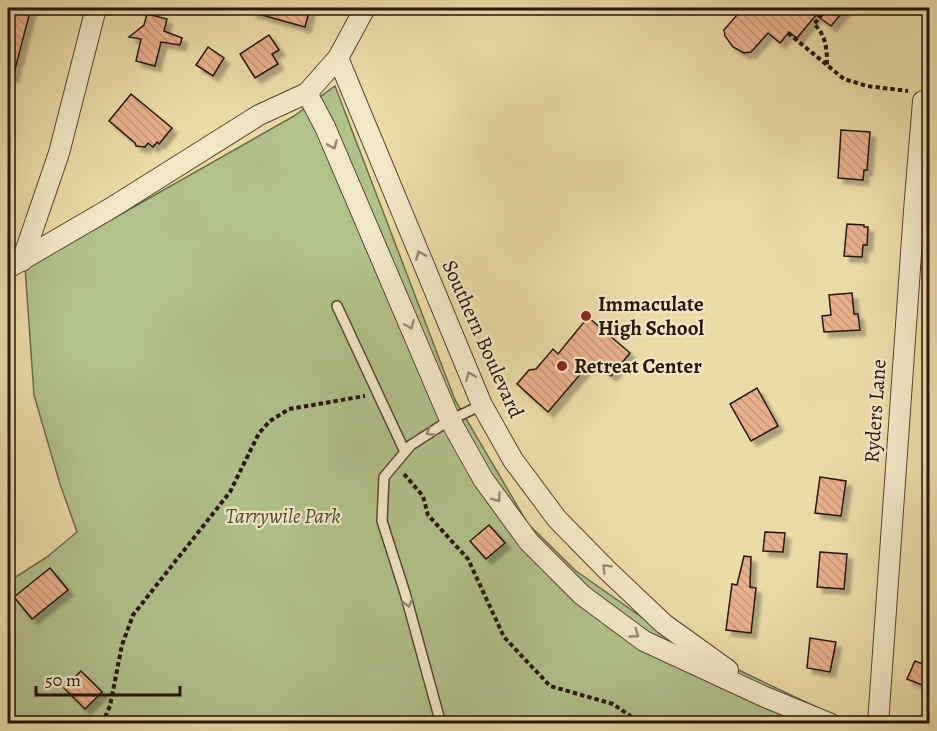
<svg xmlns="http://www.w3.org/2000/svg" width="937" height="731" viewBox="0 0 937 731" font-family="Alegreya,serif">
  <defs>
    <pattern id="garden-furrows" width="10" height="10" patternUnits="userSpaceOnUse" patternTransform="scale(1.5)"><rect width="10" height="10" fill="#b1c18c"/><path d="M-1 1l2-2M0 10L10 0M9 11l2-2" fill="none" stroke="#98a577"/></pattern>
    <pattern id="building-back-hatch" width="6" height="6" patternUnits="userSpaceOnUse" patternTransform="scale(1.5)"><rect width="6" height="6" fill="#e8b08c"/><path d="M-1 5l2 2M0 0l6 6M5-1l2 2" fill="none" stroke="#c79677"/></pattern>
    <filter id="shadow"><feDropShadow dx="5.5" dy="5.5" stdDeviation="1.5" flood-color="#0004"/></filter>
  </defs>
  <rect width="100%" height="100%" fill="#ebdba7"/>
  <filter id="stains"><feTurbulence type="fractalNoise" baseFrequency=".00333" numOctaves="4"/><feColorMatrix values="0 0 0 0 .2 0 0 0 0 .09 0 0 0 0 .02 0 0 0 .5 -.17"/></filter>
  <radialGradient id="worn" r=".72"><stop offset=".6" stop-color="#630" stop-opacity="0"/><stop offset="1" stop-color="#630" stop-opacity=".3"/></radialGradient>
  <polygon fill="#b1c18c" stroke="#6c6b4b" stroke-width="1.5" points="335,86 455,400 528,524 576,571 673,639 850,723 8,723 8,582 47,557 77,532 60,484 34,395 25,267 63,247 294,116"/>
  <polygon fill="url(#garden-furrows)" stroke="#6c6b4b" stroke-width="1.5" points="733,719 781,719 792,723 728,723"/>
  <g fill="url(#building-back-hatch)" stroke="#26150a" stroke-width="1.5" filter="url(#shadow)">
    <polygon points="15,8 31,8 13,77 8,76 8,38"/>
    <polygon points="251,8 310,8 305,27 251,12"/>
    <polygon points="743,8 846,8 831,26 816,15 797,38 789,32 780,43 768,33 751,52 744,53 733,47 725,36 724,30"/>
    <polygon points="147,14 167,19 164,31 182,38 180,45 161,42 155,66 136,61 141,39 129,37 144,25"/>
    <polygon points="269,35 279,50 272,54 278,64 255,78 240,54"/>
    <polygon points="208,47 224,58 213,76 196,65"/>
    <polygon points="131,94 172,128 159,144 157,142 153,147 148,143 145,147 136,146 135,143 109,121"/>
    <polygon points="841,130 870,132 867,170 864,170 863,180 838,178"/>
    <polygon points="847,224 864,225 864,227 868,227 867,245 863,245 862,257 844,256"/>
    <polygon points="852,293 854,314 858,314 860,330 824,332 822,316 831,315 829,295"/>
    <polygon points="588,317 630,353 611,376 597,364 594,368 589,364 548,412 517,384 529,370 536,369 553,349 558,354"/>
    <polygon points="757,388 778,426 751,441 730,404"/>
    <polygon points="820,477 846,481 841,516 815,513"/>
    <polygon points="489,525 505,543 486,559 470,541"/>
    <polygon points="765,532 785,533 783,552 763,551"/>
    <polygon points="820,552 847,554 844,589 817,587"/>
    <polygon points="744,556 751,557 750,587 756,588 751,633 726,630 732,584 737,585"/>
    <polygon points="50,568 68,590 32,619 14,597"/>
    <polygon points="810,638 836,642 830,672 807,668"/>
    <polygon points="915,661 930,667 930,688 907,679"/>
    <polygon points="81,671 102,692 85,709 64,688"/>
  </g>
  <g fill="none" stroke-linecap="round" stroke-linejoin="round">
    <g stroke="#574631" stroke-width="12">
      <g id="service">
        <polyline points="337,306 405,452"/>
        <polyline points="441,724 405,593 382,521 384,477 411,445 450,420 482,405"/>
      </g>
    </g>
    <g stroke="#574631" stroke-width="22">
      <g id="minor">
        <polyline points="338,58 482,405 513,460 557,519 607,570 664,624 728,670"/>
        <polyline points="307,93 325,127 450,420 483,479 529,542 582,595 644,641 765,697 831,724"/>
        <polyline points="22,261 59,153 96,8"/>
        <polyline points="8,268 111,208 259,115 307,93 338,58 365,8"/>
        <polyline points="878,724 914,211 923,101"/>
      </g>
    </g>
    <g stroke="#26150a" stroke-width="4" stroke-dasharray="4.5 3" stroke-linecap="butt">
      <path d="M827 8 814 24C826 35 827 49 827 65"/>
      <polyline points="788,33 844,79 867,86 908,91"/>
      <polyline points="404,474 423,496 428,515 468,559 504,637 550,686 613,704 642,724"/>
      <polyline points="102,724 110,706 122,645 133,615 230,492 259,433 270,421 289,409 365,396"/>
    </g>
    <use href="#service" stroke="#f2e8c6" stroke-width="9"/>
    <use href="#minor" stroke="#f2e8c6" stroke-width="20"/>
  </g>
  <defs><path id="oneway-chevron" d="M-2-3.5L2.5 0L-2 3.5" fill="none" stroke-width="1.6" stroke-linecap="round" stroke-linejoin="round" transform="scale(1.5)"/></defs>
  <g stroke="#968971">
    <use href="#oneway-chevron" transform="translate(333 145) rotate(67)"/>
    <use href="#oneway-chevron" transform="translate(420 255) rotate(-112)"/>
    <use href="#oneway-chevron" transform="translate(410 325) rotate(67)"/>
    <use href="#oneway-chevron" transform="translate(470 376) rotate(-113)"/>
    <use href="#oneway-chevron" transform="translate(430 432) rotate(147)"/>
    <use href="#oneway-chevron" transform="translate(497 498) rotate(54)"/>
    <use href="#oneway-chevron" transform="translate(606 568) rotate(-136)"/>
    <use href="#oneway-chevron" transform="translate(408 603) rotate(75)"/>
    <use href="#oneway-chevron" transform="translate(635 634) rotate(36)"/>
  </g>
  <g fill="#8f2418" stroke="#f2e8c6" stroke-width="2">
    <circle cx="586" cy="316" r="6"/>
    <circle cx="562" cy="366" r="6"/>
  </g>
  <g text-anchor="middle" stroke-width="4.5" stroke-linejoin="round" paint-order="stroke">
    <g font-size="21" font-weight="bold" fill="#26150a" stroke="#f2e8c6" text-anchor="start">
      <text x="598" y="311">Immaculate<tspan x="598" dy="24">High School</tspan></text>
      <text x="574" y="373">Retreat Center</text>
    </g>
    <g font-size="21" fill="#26150a" stroke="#f2e8c6">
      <text transform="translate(483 339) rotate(66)" y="7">Southern Boulevard</text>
      <text transform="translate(875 411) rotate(-86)" y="7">Ryders Lane</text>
    </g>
    <g font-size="21" font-style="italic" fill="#504931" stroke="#f2e8c6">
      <text x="283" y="523">Tarrywile Park</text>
    </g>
  </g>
  <rect width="937" height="731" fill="none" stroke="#ebdba7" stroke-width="30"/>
  <rect x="9" y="9" width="919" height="713" fill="none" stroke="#26150a" stroke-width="3"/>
  <rect x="15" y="15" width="907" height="701" fill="none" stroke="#26150a" stroke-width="1.5"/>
  <path d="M36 686v9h144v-9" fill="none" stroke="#26150a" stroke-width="3"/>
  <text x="45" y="686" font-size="18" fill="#26150a" stroke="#f2e8c6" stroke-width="4.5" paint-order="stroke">50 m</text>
  <rect width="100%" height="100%" filter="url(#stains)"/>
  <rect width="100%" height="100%" fill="url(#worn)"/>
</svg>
